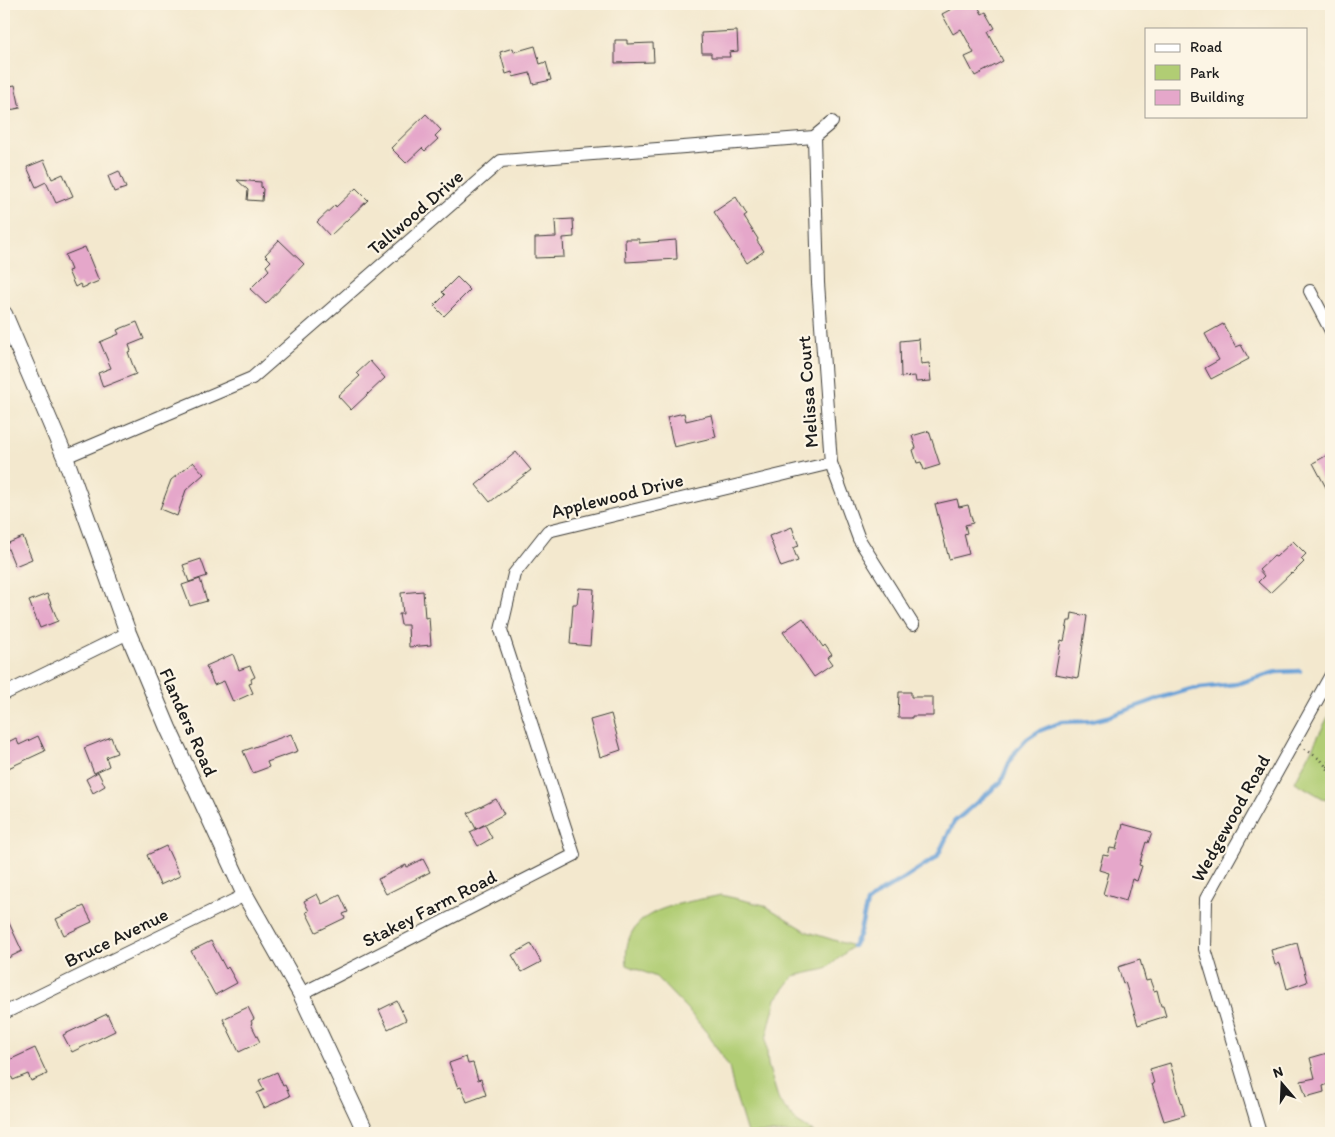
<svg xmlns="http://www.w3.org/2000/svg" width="1335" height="1137" viewBox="0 0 1335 1137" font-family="Itim,sans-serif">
  <rect width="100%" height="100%" fill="#fcf5e5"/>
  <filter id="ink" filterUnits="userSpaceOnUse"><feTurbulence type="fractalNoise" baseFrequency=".02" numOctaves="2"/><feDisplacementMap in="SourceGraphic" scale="10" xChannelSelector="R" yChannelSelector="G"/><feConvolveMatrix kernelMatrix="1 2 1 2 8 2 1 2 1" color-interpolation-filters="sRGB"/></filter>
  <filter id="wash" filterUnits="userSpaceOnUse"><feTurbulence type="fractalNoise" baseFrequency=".0096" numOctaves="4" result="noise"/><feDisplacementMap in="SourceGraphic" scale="20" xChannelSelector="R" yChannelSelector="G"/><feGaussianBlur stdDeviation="1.12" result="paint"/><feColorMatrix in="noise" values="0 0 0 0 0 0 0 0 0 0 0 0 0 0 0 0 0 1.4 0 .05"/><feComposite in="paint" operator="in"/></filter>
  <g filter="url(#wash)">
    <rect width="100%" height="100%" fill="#f3e8ce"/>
    <g fill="#b1cd74" stroke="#667448">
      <polygon points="1331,711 1331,803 1295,782"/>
      <path d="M721 895 764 905 808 932 853 946 826 969 794 976 776 999 766 1039 768 1065 779 1101 797 1122 815 1133H747L734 1090 729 1067 707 1033 687 1009 656 977 627 965C620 907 678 905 721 895Z"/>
    </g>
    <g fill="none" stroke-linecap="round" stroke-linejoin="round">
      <polyline stroke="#68a0d7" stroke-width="4.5" points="853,946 859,935 867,903 879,893 905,878 937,857 954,822 1001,782 1009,763 1016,751 1027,739 1039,731 1062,722 1091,721 1107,717 1160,698 1191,689 1236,684 1276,672 1300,671"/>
    </g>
    <g id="blocks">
      <g fill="#e5a7ca">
        <polygon points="961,4 977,4 982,14 986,12 995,28 988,32 1003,61 975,76 965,57 974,53 961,29 953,34 942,14"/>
        <polygon points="737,31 738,51 729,52 730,57 711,57 711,53 702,53 701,33"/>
        <polygon points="615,40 627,40 627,44 653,43 654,62 615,63"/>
        <polygon points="535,46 540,64 546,62 551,80 533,84 530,73 513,77 512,72 506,74 500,52 513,48 514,52"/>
        <polygon points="15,85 20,108 4,111 4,87"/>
        <polygon points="426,114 441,130 435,136 438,139 425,151 422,148 406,163 391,148"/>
        <polygon points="44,160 52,179 63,174 73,196 56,203 46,182 36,187 27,167"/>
        <polygon points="119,171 126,188 114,192 108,176"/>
        <polygon points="237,180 261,182 261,187 263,189 262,201 247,200 248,190"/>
        <polygon points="356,188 368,200 330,236 317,222 335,205 336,207"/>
        <polygon points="736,197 747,215 744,217 758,239 757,241 764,251 747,263 714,212"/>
        <polygon points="573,219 574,237 563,238 564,257 535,258 535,238 556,237 555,220"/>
        <polygon points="625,239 639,239 639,243 676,240 677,259 626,262"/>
        <polygon points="279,240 304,264 266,304 250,289 269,270 266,266 271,261 265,255"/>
        <polygon points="85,247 99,281 82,288 80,284 75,287 68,271 71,270 65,255"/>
        <polygon points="457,277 470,290 444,316 434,306 445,295 442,292"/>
        <polygon points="137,322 144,339 129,345 131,351 128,352 136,374 103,387 98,373 111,368 100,342 119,334 117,330"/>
        <polygon points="1223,324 1236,347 1241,345 1249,359 1211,379 1205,368 1219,360 1205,334"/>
        <polygon points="919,339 921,364 929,363 931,381 916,382 915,376 901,377 900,341"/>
        <polygon points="370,361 385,378 351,410 338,396 360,376 357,373"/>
        <polygon points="684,413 686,421 711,415 716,437 674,447 667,417"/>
        <polygon points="929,431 940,465 924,470 921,462 917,463 913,450 916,448 912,436"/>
        <polygon points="516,452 531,470 490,502 476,485"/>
        <polygon points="1331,453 1331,497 1313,463"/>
        <polygon points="193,462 204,474 186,490 177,516 160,509 171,480"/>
        <polygon points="957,499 959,507 968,505 973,523 965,525 967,533 964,534 969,554 949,559 935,504"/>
        <polygon points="792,527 799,546 793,548 798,561 781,567 769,536"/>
        <polygon points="23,537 32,559 15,566 6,544"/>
        <polygon points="1293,541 1306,554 1301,559 1304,562 1292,574 1291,573 1270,593 1258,582 1264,576 1259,570 1274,556 1276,557"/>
        <polygon points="201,559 207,576 189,582 183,565"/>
        <polygon points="200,579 207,601 190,606 182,585"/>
        <polygon points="579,588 594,589 590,646 570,644 573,604 577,604"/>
        <polygon points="423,591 425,618 429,617 431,645 409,647 408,625 401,625 399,614 403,614 401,593"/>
        <polygon points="47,594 58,621 40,628 29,601"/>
        <polygon points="1072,613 1087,616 1078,678 1055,674 1061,640 1064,641 1068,621 1071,621"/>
        <polygon points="803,618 823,647 825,645 832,655 827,658 832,665 814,677 783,632"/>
        <polygon points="233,654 239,670 250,666 255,677 251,679 252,683 249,684 253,693 233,702 224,681 214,685 206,666"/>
        <polygon points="899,692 911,692 911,697 933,697 933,716 912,716 912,718 898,718"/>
        <polygon points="611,714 621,750 600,757 590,720"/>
        <polygon points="291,734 298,751 267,762 269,767 253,773 243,751"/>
        <polygon points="38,736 45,751 4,770 4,744 16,738 19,745"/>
        <polygon points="111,737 117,753 106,757 109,766 94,773 84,748"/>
        <polygon points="98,772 105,786 93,793 86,779"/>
        <polygon points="496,799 504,814 476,829 468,813"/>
        <polygon points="1123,824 1152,832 1148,843 1146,842 1139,865 1142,866 1137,881 1132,879 1126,901 1103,894 1109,873 1099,870 1103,855 1108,856 1110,848 1116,849"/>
        <polygon points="485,825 492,838 478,846 470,832"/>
        <polygon points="166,846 180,876 160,885 147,855"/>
        <polygon points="423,859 430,872 386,894 378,879 406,865 407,867"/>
        <polygon points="317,894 322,904 340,895 348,912 343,914 345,918 316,932 306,912 309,911 304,901"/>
        <polygon points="84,906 92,922 64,935 56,919"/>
        <polygon points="4,912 22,951 4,960"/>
        <polygon points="211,941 226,969 228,967 237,983 215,995 191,951"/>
        <polygon points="1297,943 1307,982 1287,989 1280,963 1275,965 1271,950"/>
        <polygon points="531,944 541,962 522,972 512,955"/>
        <polygon points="1140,960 1146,981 1150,980 1154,991 1157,990 1161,1006 1163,1006 1166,1016 1138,1025 1125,982 1123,983 1118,967"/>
        <polygon points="397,1001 406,1020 388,1029 379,1010"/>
        <polygon points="248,1007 254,1019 251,1021 252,1023 251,1024 260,1042 239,1052 223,1019"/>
        <polygon points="107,1014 115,1031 72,1052 63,1035"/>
        <polygon points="35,1048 47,1074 31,1081 28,1074 13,1080 5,1062"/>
        <polygon points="1331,1052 1331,1083 1323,1086 1324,1092 1306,1097 1301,1081 1315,1078 1310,1058"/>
        <polygon points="466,1057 468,1064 473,1063 478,1080 481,1079 486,1095 467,1102 461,1087 458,1088 449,1063"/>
        <polygon points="1170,1063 1185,1115 1164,1121 1152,1084 1154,1084 1150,1069"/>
        <polygon points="277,1072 283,1086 285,1085 290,1096 264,1108 257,1093 264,1090 259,1080"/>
      </g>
    </g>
  </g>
  <g filter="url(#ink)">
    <use href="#blocks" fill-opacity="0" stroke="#3c3b37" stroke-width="1"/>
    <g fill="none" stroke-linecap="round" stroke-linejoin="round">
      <g stroke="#3c3b37" stroke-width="14">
        <g id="minor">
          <polyline points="814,137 818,283 831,463 859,539 913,625"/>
          <polyline points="1310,291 1331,331"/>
          <polyline points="65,457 252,378 501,161 814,137 832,122"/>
          <polyline points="4,694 128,633"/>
          <polyline points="301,994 574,855 501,630 514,574 548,531 831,463"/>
          <polyline points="4,1013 245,895"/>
          <polyline points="1260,1133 1205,949 1206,899 1331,675"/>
        </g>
      </g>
      <g stroke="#3c3b37" stroke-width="18">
        <polyline id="tertiary" points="4,314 65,457 128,633 168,728 245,895 301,994 366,1133"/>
      </g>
      <g stroke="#3c3b37" stroke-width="2.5" stroke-dasharray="1 4" stroke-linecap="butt">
        <polyline points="1305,749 1321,760 1331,773"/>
        <polyline points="1328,767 1331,746"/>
      </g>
      <use href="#minor" stroke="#fff" stroke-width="12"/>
      <use href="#tertiary" stroke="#fff" stroke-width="16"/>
    </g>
  </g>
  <g text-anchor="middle" stroke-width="4.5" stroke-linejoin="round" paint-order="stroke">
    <g font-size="19" fill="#1c1c1c" stroke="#fcf5e5">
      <text transform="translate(415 212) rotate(-41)" y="7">Tallwood Drive</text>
      <text transform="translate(807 392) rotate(-94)" y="7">Melissa Court</text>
      <text transform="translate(617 495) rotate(-14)" y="7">Applewood Drive</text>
      <text transform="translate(189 722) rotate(66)" y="7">Flanders Road</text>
      <text transform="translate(1230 818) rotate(-61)" y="7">Wedgewood Road</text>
      <text transform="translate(429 908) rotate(-27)" y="7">Stakey Farm Road</text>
      <text transform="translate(116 937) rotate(-26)" y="7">Bruce Avenue</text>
    </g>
  </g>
  <rect width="1335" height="1137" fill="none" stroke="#fcf5e5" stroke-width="20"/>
  <rect x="1145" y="28" width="162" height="90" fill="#fcf5e5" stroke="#a29e95"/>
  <rect x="1155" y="44" width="25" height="8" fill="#ffffff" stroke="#a29e95"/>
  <text x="1190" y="52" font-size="15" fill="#1c1c1c">Road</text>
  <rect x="1155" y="65" width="25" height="15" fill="#b1cd74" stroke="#a29e95"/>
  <text x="1190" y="78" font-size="15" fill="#1c1c1c">Park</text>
  <rect x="1155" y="90" width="25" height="15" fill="#e5a7ca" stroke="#a29e95"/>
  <text x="1190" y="102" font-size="15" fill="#1c1c1c">Building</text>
  <g transform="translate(1282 1084) rotate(341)" stroke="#fcf5e5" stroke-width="4" paint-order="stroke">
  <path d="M0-4L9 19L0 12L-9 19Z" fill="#1c1c1c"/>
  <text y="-8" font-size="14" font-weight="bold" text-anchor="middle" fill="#1c1c1c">N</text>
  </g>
</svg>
